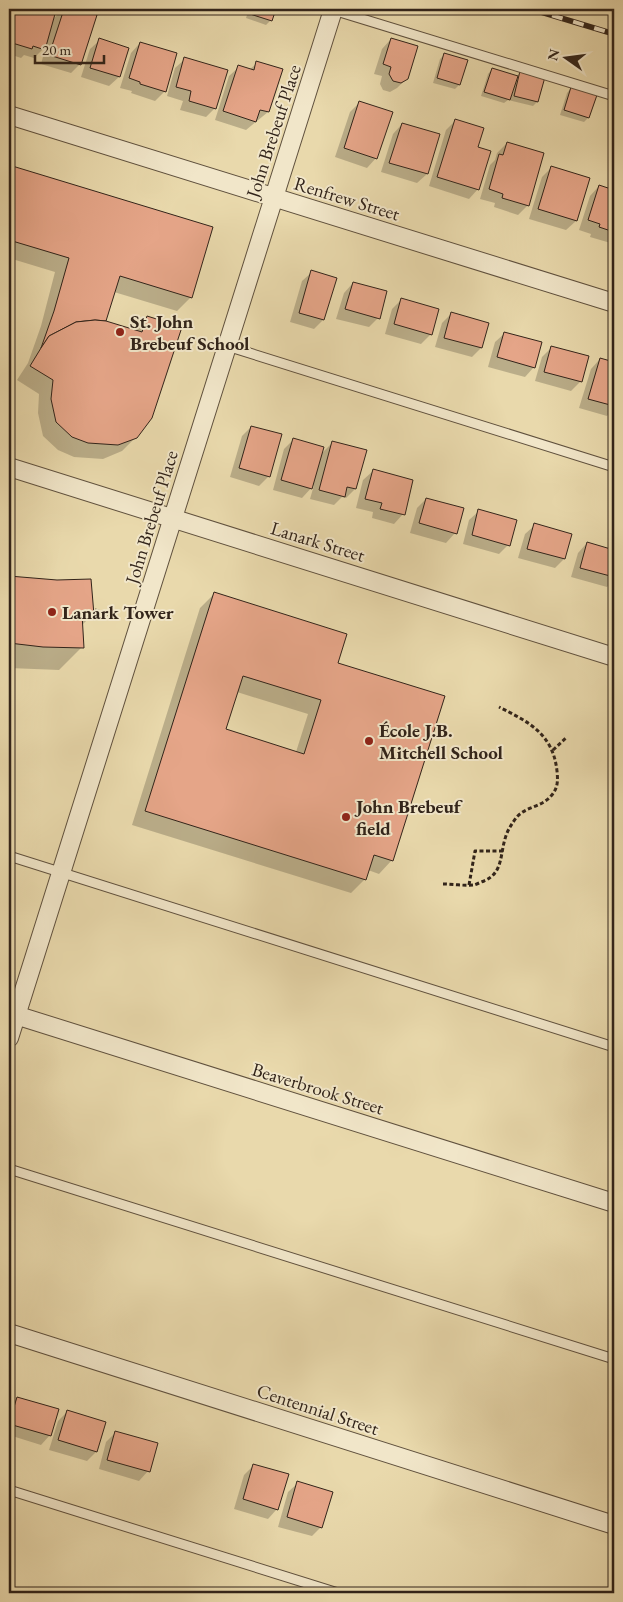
<svg xmlns="http://www.w3.org/2000/svg" width="623" height="1602" viewBox="0 0 623 1602" font-family="'EB Garamond',serif">
  <rect width="100%" height="100%" fill="#e9d9ac"/>
  <filter id="stains"><feTurbulence type="fractalNoise" baseFrequency=".004" numOctaves="4"/><feColorMatrix values="0 0 0 0 .2 0 0 0 0 .09 0 0 0 0 .02 0 0 0 .5 -.17"/></filter>
  <radialGradient id="worn" r=".72"><stop offset=".6" stop-color="#630" stop-opacity="0"/><stop offset="1" stop-color="#630" stop-opacity=".3"/></radialGradient>
  <g fill="#0003" fill-rule="evenodd">
    <polygon points="9,9 35,9 54,15 53,19 63,9 73,9 95,16 80,64 71,73 41,64 46,46 34,58 24,55 21,58 9,54"/>
    <polygon points="249,9 275,9 271,20 266,25 246,18"/>
    <polygon points="391,39 407,78 397,88 390,92 383,90 380,84 382,76 374,74 382,49"/>
    <polygon points="100,40 128,49 119,77 109,86 81,77 90,49"/>
    <polygon points="140,43 165,91 155,101 131,93 132,91 120,88 131,53"/>
    <polygon points="445,54 467,61 459,85 455,89 433,83 440,59"/>
    <polygon points="185,59 215,108 206,117 180,110 183,101 167,96 175,68"/>
    <polygon points="257,63 268,112 246,130 215,120 229,76 239,67 249,70"/>
    <polygon points="492,69 516,77 520,73 537,102 533,106 508,100 504,103 481,96 488,74"/>
    <polygon points="571,88 588,118 584,122 560,115 567,93"/>
    <polygon points="359,103 376,158 367,168 335,157 350,112"/>
    <polygon points="456,120 476,147 478,189 469,199 429,186 446,130"/>
    <polygon points="614,120 614,144 608,142"/>
    <polygon points="402,124 427,174 417,183 381,172 393,134"/>
    <polygon points="507,143 528,205 518,215 494,207 495,203 480,199 490,165 495,160 497,153"/>
    <polygon points="9,166 212,228 191,297 177,311 114,292 105,322 134,331 147,318 136,437 122,451 103,459 74,457 58,450 43,436 38,413 39,394 17,380 28,363 41,326 55,272 9,258"/>
    <polygon points="552,167 589,179 576,221 566,230 529,219 542,177"/>
    <polygon points="599,186 614,191 614,244 590,237 591,234 579,230 590,196"/>
    <polygon points="312,272 323,320 314,329 290,322 302,281"/>
    <polygon points="353,283 378,318 369,327 336,319 344,293"/>
    <polygon points="401,300 431,334 421,344 385,334 392,309"/>
    <polygon points="452,313 481,348 472,357 435,347 442,323"/>
    <polygon points="505,333 534,367 525,377 488,367 495,342"/>
    <polygon points="552,347 581,381 571,391 535,381 542,357"/>
    <polygon points="600,359 614,363 614,408 607,416 579,408 591,369"/>
    <polygon points="251,427 269,476 259,486 230,477 242,436"/>
    <polygon points="294,439 321,454 333,442 355,489 346,498 342,497 334,505 310,499 314,485 302,498 273,490 284,449"/>
    <polygon points="373,471 403,514 394,524 372,518 373,512 356,508 363,480"/>
    <polygon points="426,499 455,533 446,543 410,533 417,508"/>
    <polygon points="479,511 508,545 499,554 463,544 469,520"/>
    <polygon points="535,525 564,559 555,568 518,558 525,534"/>
    <polygon points="587,543 614,551 614,580 607,587 571,577 578,553"/>
    <polygon points="9,577 22,579 93,614 81,626 82,647 59,670 9,668"/>
    <path d="M214 594 336 663 392 860 379 874 368 870 365 879 351 893 132 825 200 608ZM237 692 308 714 296 752 225 730Z"/>
    <polygon points="17,1398 50,1435 41,1445 9,1435 9,1407"/>
    <polygon points="67,1412 96,1452 87,1461 49,1450 58,1421"/>
    <polygon points="116,1432 148,1471 139,1481 99,1469 106,1442"/>
    <polygon points="254,1465 277,1509 268,1519 234,1509 244,1475"/>
    <polygon points="298,1483 321,1527 312,1536 278,1527 288,1492"/>
  </g>
  <g fill="#e5a588" stroke="#32241a" fill-rule="evenodd">
    <polygon points="9,9 39,9 55,14 45,50 33,46 32,49 9,42"/>
    <polygon points="64,9 77,9 97,15 81,65 49,55"/>
    <polygon points="251,9 276,9 272,21 250,14"/>
    <polygon points="99,38 129,48 120,77 90,68"/>
    <polygon points="391,38 418,46 408,79 401,83 393,81 389,74 391,67 383,64"/>
    <polygon points="140,42 177,53 166,92 140,84 140,82 129,78"/>
    <polygon points="444,53 468,60 460,85 437,78"/>
    <polygon points="184,57 228,70 216,109 189,101 191,91 176,87"/>
    <polygon points="256,61 283,69 269,112 260,110 256,122 223,111 238,65 254,70"/>
    <polygon points="492,68 518,76 510,100 484,92"/>
    <polygon points="520,71 545,77 538,102 514,96"/>
    <polygon points="571,87 597,95 589,118 564,110"/>
    <polygon points="359,101 393,112 377,159 344,148"/>
    <polygon points="455,119 484,128 478,147 491,151 479,190 437,177"/>
    <polygon points="402,123 440,134 428,174 389,163"/>
    <polygon points="507,142 544,153 529,206 502,198 503,194 489,189 499,154 503,155"/>
    <polygon points="9,165 213,227 192,298 120,276 106,321 95,320 76,322 49,336 41,348 54,311 69,258 9,240"/>
    <polygon points="551,166 590,178 577,221 538,209"/>
    <polygon points="599,185 614,190 614,232 599,227 600,224 588,220"/>
    <polygon points="311,270 337,278 324,320 299,313"/>
    <polygon points="353,282 387,291 380,319 345,309"/>
    <polygon points="401,298 439,309 432,335 394,324"/>
    <polygon points="451,312 489,323 482,348 444,338"/>
    <polygon points="147,316 182,327 152,418 137,438 118,445 88,443 72,437 56,422 51,399 53,380 30,366 41,348 49,336 76,322 95,320 106,321 142,332"/>
    <polygon points="504,332 542,342 535,368 497,357"/>
    <polygon points="551,346 589,356 582,382 544,372"/>
    <polygon points="600,358 614,362 614,406 588,399"/>
    <polygon points="251,426 282,434 270,477 239,468"/>
    <polygon points="293,438 324,447 312,489 281,480"/>
    <polygon points="332,441 367,450 356,489 347,487 345,497 319,490"/>
    <polygon points="373,469 413,480 405,515 380,509 382,503 365,499"/>
    <polygon points="426,498 464,508 457,534 419,523"/>
    <polygon points="478,509 517,520 510,546 472,535"/>
    <polygon points="534,523 572,534 565,559 527,549"/>
    <polygon points="587,542 614,550 614,577 580,568"/>
    <polygon points="9,576 57,580 91,579 94,615 82,614 84,648 43,647 9,643"/>
    <path d="M214 592 347 634 338 663 445 696 393 861 374 855 366 880 145 811ZM243 676 321 700 304 754 226 729Z"/>
    <polygon points="17,1397 59,1409 51,1436 9,1424"/>
    <polygon points="67,1410 106,1422 97,1452 58,1440"/>
    <polygon points="115,1431 158,1443 150,1472 107,1460"/>
    <polygon points="253,1464 289,1474 278,1510 243,1499"/>
    <polygon points="297,1481 333,1492 322,1528 287,1517"/>
  </g>
  <g fill="none" stroke-linecap="round" stroke-linejoin="round">
    <g stroke="#60513e" stroke-width="11">
      <g id="service">
        <polyline points="330,9 614,96"/>
        <polyline points="227,346 614,467"/>
        <polyline points="9,856 614,1047"/>
        <polyline points="9,1169 614,1359"/>
        <polyline points="9,1490 338,1593"/>
      </g>
    </g>
    <g stroke="#60513e" stroke-width="20">
      <g id="minor">
        <polyline points="9,115 614,303"/>
        <polyline points="9,467 614,657"/>
        <polyline points="9,1013 614,1203"/>
        <polyline points="9,1038 333,10"/>
        <polyline points="9,1333 614,1525"/>
      </g>
    </g>
    <g stroke="#32241a" stroke-width="3" stroke-dasharray="4 2.5" stroke-linecap="butt">
      <polyline points="95,610 115,616"/>
      <polyline points="553,750 567,737"/>
      <path d="M443 884C453 884 464 886 474 885 477 884 481 882 484 881 503 873 500 855 505 839 507 831 511 825 516 818 524 807 542 807 551 796 558 788 558 781 557 771 553 734 529 722 499 707"/>
      <polyline points="469,885 475,851 503,851"/>
    </g>
    <use href="#service" stroke="#f1e6c9" stroke-width="9"/>
    <use href="#minor" stroke="#f1e6c9" stroke-width="18"/>
    <g stroke="#32241a" stroke-width="5.5">
      <polyline id="rail" points="531,9 614,34"/>
    </g>
    <use href="#rail" stroke="#f1e6c9" stroke-width="4" stroke-dasharray="11" stroke-linecap="butt"/>
  </g>
  <g fill="#8f2418" stroke="#f1e6c9" stroke-width="2">
    <circle cx="120" cy="332" r="5"/>
    <circle cx="52" cy="612" r="5"/>
    <circle cx="369" cy="741" r="5"/>
    <circle cx="346" cy="817" r="5"/>
  </g>
  <g text-anchor="middle" stroke-width="4" stroke-linejoin="round" paint-order="stroke">
    <g font-size="19" fill="#32241a" stroke="#f1e6c9">
      <text transform="translate(273 131) rotate(-72)" y="7">John Brebeuf Place</text>
      <text transform="translate(347 198) rotate(17)" y="7">Renfrew Street</text>
      <text transform="translate(151 517) rotate(-73)" y="7">John Brebeuf Place</text>
      <text transform="translate(318 541) rotate(17)" y="7">Lanark Street</text>
      <text transform="translate(318 1088) rotate(17)" y="7">Beaverbrook Street</text>
      <text transform="translate(318 1409) rotate(18)" y="7">Centennial Street</text>
    </g>
    <g font-size="19" font-weight="bold" fill="#32241a" stroke="#f1e6c9" text-anchor="start">
      <text x="130" y="328">St. John<tspan x="130" dy="22">Brebeuf School</tspan></text>
      <text x="62" y="619">Lanark Tower</text>
      <text x="379" y="737">École J.B.<tspan x="379" dy="22">Mitchell School</tspan></text>
      <text x="356" y="813">John Brebeuf<tspan x="356" dy="22">field</tspan></text>
    </g>
  </g>
  <rect width="623" height="1602" fill="none" stroke="#e9d9ac" stroke-width="30"/>
  <rect x="10" y="10" width="603" height="1582" fill="none" stroke="#32241a" stroke-width="2.5"/>
  <rect x="15" y="15" width="593" height="1572" fill="none" stroke="#32241a"/>
  <g transform="translate(566 58) rotate(284)" stroke="#f1e6c9" stroke-width="4" paint-order="stroke">
  <path d="M0-4L9 19L0 12L-9 19Z" fill="#32241a"/>
  <text y="-8" font-size="14" font-weight="bold" text-anchor="middle" fill="#32241a">N</text>
  </g>
  <path d="M35 55v8h69v-8" fill="none" stroke="#32241a" stroke-width="2.5"/>
  <text x="42" y="55" font-size="15" fill="#32241a" stroke="#f1e6c9" stroke-width="4" paint-order="stroke">20 m</text>
  <rect width="100%" height="100%" filter="url(#stains)"/>
  <rect width="100%" height="100%" fill="url(#worn)"/>
</svg>
